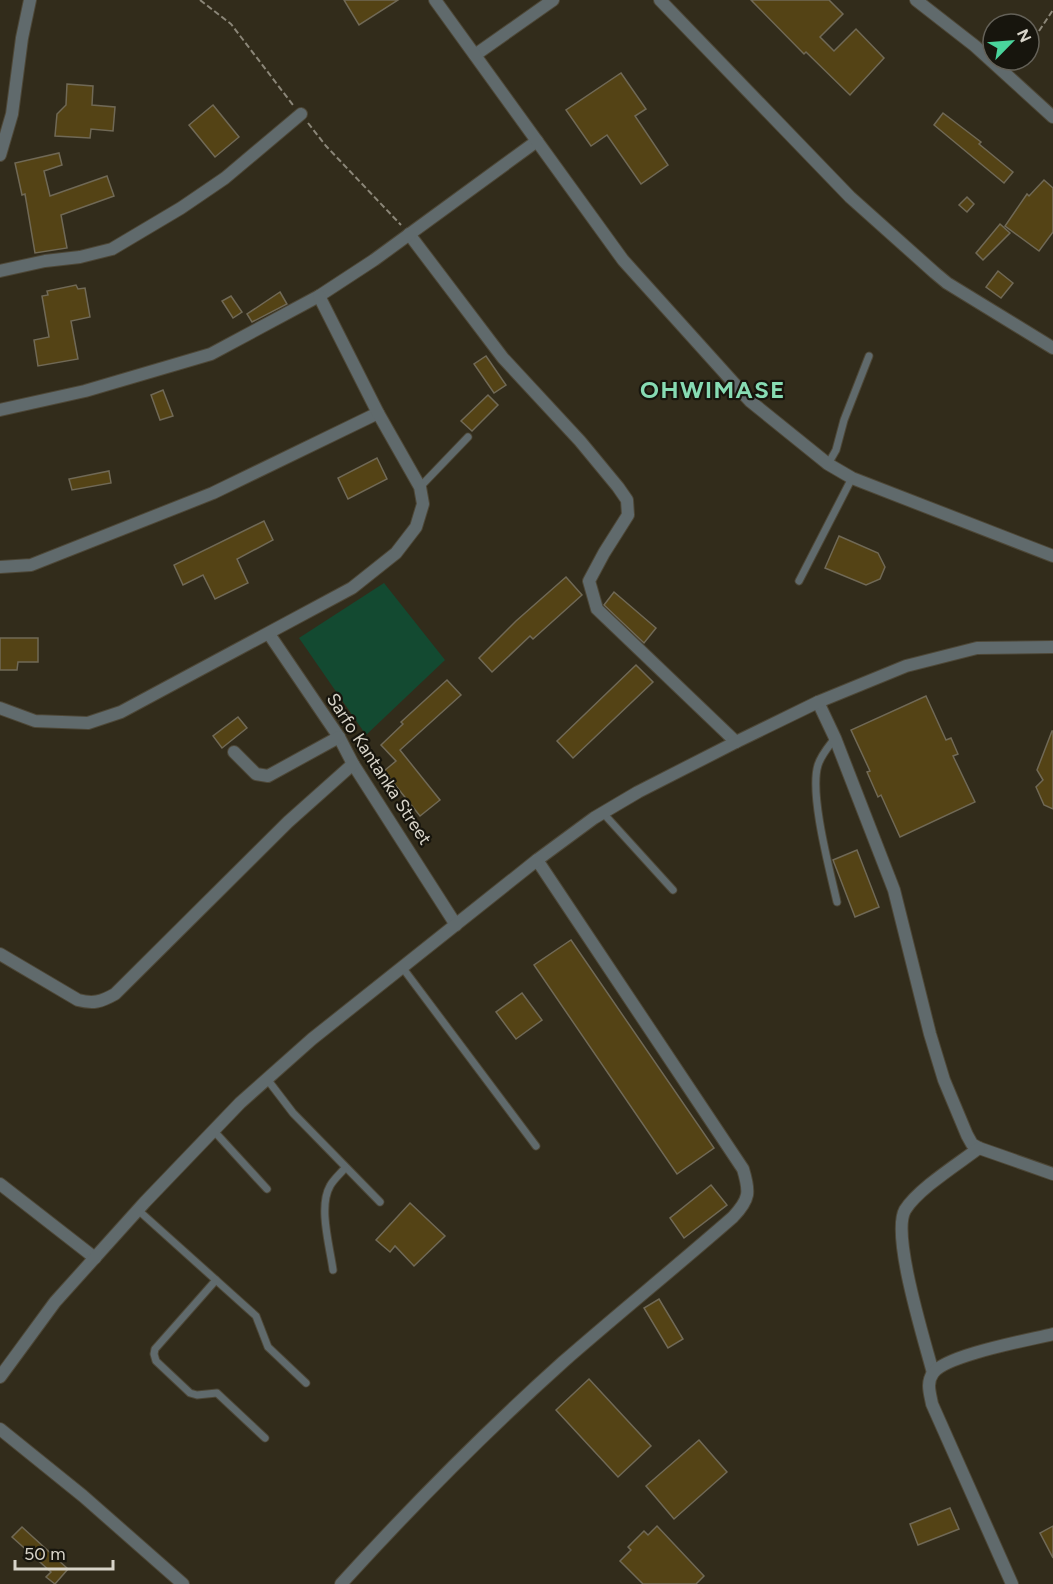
<svg xmlns="http://www.w3.org/2000/svg" width="1053" height="1584" viewBox="0 0 1053 1584" font-family="Figtree,sans-serif">
  <rect width="100%" height="100%" fill="#322c1b"/>
  <polygon fill="#134a31" points="384,583 445,660 366,735 299,638"/>
  <g fill="#544315" stroke="#706956" stroke-width="1.5">
    <polygon points="344,0 398,0 359,25"/>
    <polygon points="751,0 829,0 843,14 820,37 834,51 856,29 884,58 850,95 806,52 804,54"/>
    <polygon points="621,73 646,109 635,116 668,165 641,184 607,135 591,146 566,110"/>
    <polygon points="67,84 93,86 92,105 115,107 113,131 91,129 90,138 55,136 57,114 66,105"/>
    <polygon points="213,105 239,137 215,157 189,125"/>
    <polygon points="943,113 981,142 979,144 1013,172 1004,183 934,125"/>
    <polygon points="59,153 62,165 44,171 50,196 107,176 114,196 61,215 67,248 35,253 25,194 22,195 15,163"/>
    <polygon points="1044,180 1053,188 1053,232 1039,251 1005,226 1027,194 1029,196"/>
    <polygon points="967,197 974,204 967,212 959,205"/>
    <polygon points="1000,224 1010,233 983,260 976,253"/>
    <polygon points="998,271 1013,283 1001,298 986,287"/>
    <polygon points="76,285 78,289 85,288 90,317 71,321 78,359 38,366 34,340 49,337 42,296 48,295 47,291"/>
    <polygon points="280,292 287,304 252,322 247,314"/>
    <polygon points="231,296 242,312 233,318 222,301"/>
    <polygon points="486,356 506,385 494,393 474,364"/>
    <polygon points="163,390 173,416 160,420 151,395"/>
    <polygon points="488,395 498,405 472,431 461,421"/>
    <polygon points="377,458 387,479 348,499 338,478"/>
    <polygon points="109,471 111,483 72,490 69,479"/>
    <polygon points="264,521 273,540 237,559 248,583 215,599 203,575 183,585 174,565"/>
    <polygon points="839,536 878,553 885,567 880,579 866,585 825,568"/>
    <polygon points="566,577 582,595 533,639 530,636 492,672 479,658 516,621"/>
    <polygon points="614,592 656,628 644,643 604,605"/>
    <polygon points="0,638 38,638 38,662 18,662 17,670 0,670"/>
    <polygon points="636,665 653,682 573,758 557,741"/>
    <polygon points="447,680 461,695 400,750 440,800 420,816 384,771 396,761 381,745 403,724 401,722"/>
    <polygon points="926,696 946,740 951,738 958,754 953,756 975,802 900,837 881,795 878,797 867,772 870,771 851,730"/>
    <polygon points="238,717 247,728 222,748 213,736"/>
    <polygon points="1052,731 1053,731 1053,809 1044,805 1036,787 1043,780 1037,770"/>
    <polygon points="857,850 879,907 855,917 833,860"/>
    <polygon points="571,940 714,1148 677,1174 534,965"/>
    <polygon points="522,993 542,1020 516,1039 496,1012"/>
    <polygon points="711,1185 727,1205 684,1238 670,1218"/>
    <polygon points="410,1203 445,1236 414,1266 395,1246 390,1252 376,1240"/>
    <polygon points="659,1299 683,1339 668,1348 644,1308"/>
    <polygon points="589,1379 651,1446 618,1477 556,1410"/>
    <polygon points="699,1440 727,1472 674,1519 646,1486"/>
    <polygon points="950,1508 959,1529 918,1545 910,1524"/>
    <polygon points="657,1526 704,1576 696,1584 643,1584 620,1561 631,1550 628,1547 644,1531 648,1535"/>
    <polygon points="1053,1526 1053,1558 1040,1533"/>
    <polygon points="22,1527 68,1569 55,1584 46,1577 51,1572 12,1537"/>
  </g>
  <g fill="none" stroke-linecap="round" stroke-linejoin="round">
    <g stroke="#4d4737" stroke-width="9">
      <g id="service">
        <polyline points="828,464 836,450 844,420 869,356"/>
        <polyline points="420,487 468,437"/>
        <polyline points="799,581 852,478"/>
        <path d="M835 738C829 746 821 755 818 765 809 794 830 871 837 902"/>
        <polyline points="603,813 673,890"/>
        <polyline points="402,967 536,1146"/>
        <polyline points="267,1079 293,1113 380,1202"/>
        <polyline points="214,1131 267,1189"/>
        <polyline points="138,1210 256,1316 268,1347 306,1383"/>
        <path d="M333 1270C330 1247 318 1207 330 1186 333 1180 340 1174 345 1168"/>
        <polyline points="216,1280 155,1349 154,1354 156,1361 190,1393 197,1395 217,1393 265,1438"/>
      </g>
    </g>
    <g stroke="#4d4737" stroke-width="14">
      <g id="minor">
        <polyline points="660,0 850,197 935,273 947,283 1053,348"/>
        <polyline points="916,0 975,46 1053,117"/>
        <polyline points="475,55 553,0"/>
        <polyline points="0,155 12,114 22,38 30,0"/>
        <polyline points="409,234 503,358 580,441 618,487 627,500 628,515 604,553 589,581 597,609 736,742"/>
        <polyline points="0,271 45,261 80,257 112,249 181,208 225,178 301,114"/>
        <polyline points="0,410 85,391 211,354 319,296 374,260 537,141"/>
        <polyline points="0,567 31,565 213,493 378,413"/>
        <polyline points="269,634 339,737 353,764 456,925"/>
        <polyline points="818,702 835,738 894,890 930,1034 944,1080 967,1135 972,1144 979,1148 1053,1174"/>
        <polyline points="0,708 35,721 88,723 121,712 352,588 396,553 416,527 423,504 420,487 378,413 319,296"/>
        <polyline points="234,752 256,774 268,776 339,737"/>
        <path d="M0 954 78 1000C93 1004 101 1002 115 994L288 822 353 764"/>
        <polyline points="0,1184 95,1258"/>
        <path d="M933 1373C925 1342 891 1235 905 1210 918 1189 958 1164 979 1148"/>
        <polyline points="0,1429 83,1496 183,1584"/>
        <path d="M341 1584C411 1507 485 1432 563 1362 619 1313 677 1266 733 1217 750 1199 750 1192 743 1169L537 860"/>
        <path d="M1012 1584 932 1404C930 1393 926 1383 933 1373 946 1355 1029 1340 1053 1334"/>
      </g>
    </g>
    <g stroke="#4d4737" stroke-width="14">
      <g id="tertiary">
        <polyline points="435,0 623,260 750,401 828,464 852,478 1053,556"/>
        <polyline points="0,1377 55,1302 145,1202 240,1103 312,1039 537,860 594,818 638,792 736,742 818,702 906,666 977,648 1053,647"/>
      </g>
    </g>
    <g stroke="#8b8678" stroke-width="2" stroke-dasharray="6 3" stroke-linecap="butt">
      <polyline points="200,0 231,24 293,105"/>
      <polyline points="1029,46 1053,10"/>
      <polyline points="1016,66 1020,60"/>
      <polyline points="308,123 326,146 401,225"/>
    </g>
    <use href="#service" stroke="#606a6c" stroke-width="7"/>
    <use href="#minor" stroke="#606a6c" stroke-width="12"/>
    <use href="#tertiary" stroke="#606a6c" stroke-width="12"/>
  </g>
  <g text-anchor="middle" stroke-width="4.5" stroke-linejoin="round" paint-order="stroke">
    <g font-size="18" fill="#d8d4c9" stroke="#17150d">
      <text transform="translate(379 769) rotate(57)" y="6">Sarfo Kantanka Street</text>
    </g>
    <g font-size="24" font-weight="bold" letter-spacing="1.5" fill="#87dbb3" stroke="#17150d">
      <text x="713" y="398">OHWIMASE</text>
    </g>
  </g>
  <g transform="translate(1011 42) rotate(65)"><circle r="28" fill="#17150d" stroke="#646158" stroke-width="1.5"/>
  <path d="M0-4.5L10 22L0 15L-10 22Z" fill="#4ad49c"/>
  <text y="-9" font-size="16" font-weight="bold" text-anchor="middle" fill="#d8d4c9">N</text>
  </g>
  <path d="M15 1560v9h98v-9" fill="none" stroke="#d8d4c9" stroke-width="3"/>
  <text x="24" y="1560" font-size="18" fill="#d8d4c9" stroke="#17150d" stroke-width="4.5" paint-order="stroke">50 m</text>
</svg>
